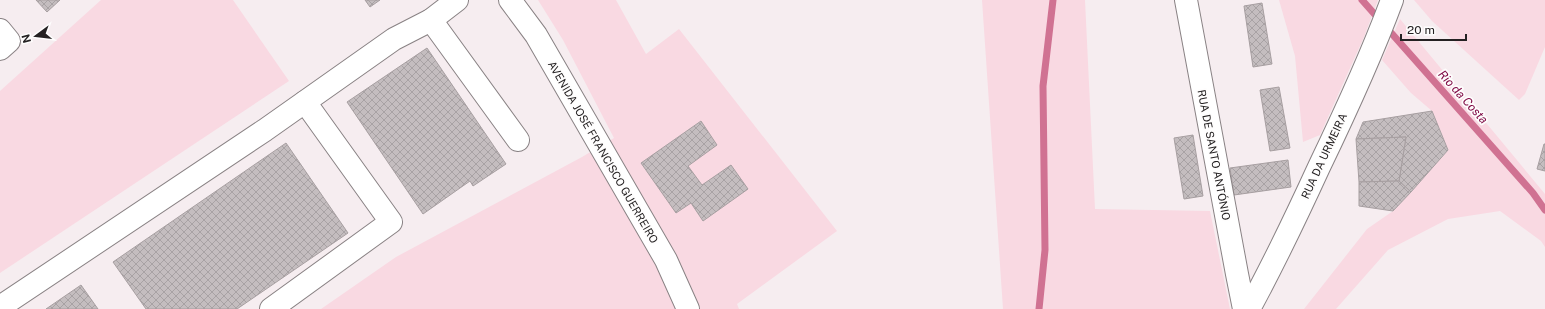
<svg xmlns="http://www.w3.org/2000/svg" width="1545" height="309" viewBox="0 0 1545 309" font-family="'Public Sans',sans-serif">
  <defs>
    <pattern id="building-cross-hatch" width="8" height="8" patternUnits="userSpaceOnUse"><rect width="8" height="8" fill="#c4bdbf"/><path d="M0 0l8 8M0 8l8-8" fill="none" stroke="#a8a2a4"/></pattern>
  </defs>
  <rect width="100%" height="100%" fill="#f6edf0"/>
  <g fill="#f9d9e2">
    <polygon points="101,0 233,0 289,81 0,273 0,91"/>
    <polygon points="538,0 616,0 646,54 679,29 837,231 737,304 739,309 321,309 396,257 582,157 614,138 563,40"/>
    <polygon points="982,0 1085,0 1095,209 1210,211 1230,309 1003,309"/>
    <polygon points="1279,0 1378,0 1364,37 1320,135 1303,142 1295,56"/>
    <polygon points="1414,0 1545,0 1545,47 1525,94 1519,100 1432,21"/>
    <polygon points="1400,19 1545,194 1545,247 1541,241 1500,211 1448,219 1388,250 1336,309 1304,309 1367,229 1393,211 1411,192 1448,150 1432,111 1411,93 1382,60"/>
  </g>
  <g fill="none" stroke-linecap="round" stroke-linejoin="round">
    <g stroke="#d07292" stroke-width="7">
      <polyline points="1362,0 1533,193 1545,210"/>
      <polyline points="1039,309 1045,250 1043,86 1053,0"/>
    </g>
  </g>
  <g fill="url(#building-cross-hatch)" stroke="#a79fa1">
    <polygon points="36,0 60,0 47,12"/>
    <polygon points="365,0 380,0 370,7"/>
    <polygon points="1262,3 1272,64 1253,67 1244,6"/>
    <polygon points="427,48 506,164 473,186 470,181 423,214 347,102"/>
    <polygon points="1279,87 1290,148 1270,151 1260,90"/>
    <polygon points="1432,111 1448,150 1411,192 1399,181 1406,137 1356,139 1363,122"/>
    <polygon points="701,121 717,145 688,166 702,185 731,165 748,189 703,221 691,203 676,213 641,163"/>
    <polygon points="1193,135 1203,196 1184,199 1174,138"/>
    <polygon points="1406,137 1399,181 1359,182 1356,139"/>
    <polygon points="286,143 348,233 237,309 146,309 113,262"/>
    <polygon points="1544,144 1545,144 1545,171 1537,169"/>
    <polygon points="1288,160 1291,187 1234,195 1230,168"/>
    <polygon points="1399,181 1411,192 1393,211 1359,206 1359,182"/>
    <polygon points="81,285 98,309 46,309"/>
  </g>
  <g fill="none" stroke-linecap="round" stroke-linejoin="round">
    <g stroke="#898284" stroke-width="24">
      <g id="minor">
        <polyline points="1186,0 1237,274 1244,309"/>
        <polyline points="431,20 518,140"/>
        <polyline points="0,30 9,41 0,49"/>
        <polyline points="0,307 265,130 394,39 431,20 457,0"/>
        <polyline points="271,309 391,222 305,102"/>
        <path d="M1249 309C1274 263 1297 215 1319 167 1345 113 1371 57 1392 0"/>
      </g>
    </g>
    <g stroke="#898284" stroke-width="24">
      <polyline id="major" points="510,0 536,35 666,260 688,309"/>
    </g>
    <use href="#minor" stroke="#fff" stroke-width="22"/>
    <use href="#major" stroke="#fff" stroke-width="22"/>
  </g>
  <g text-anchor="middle" stroke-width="3.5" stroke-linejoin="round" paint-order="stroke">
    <g font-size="11" fill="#242122" stroke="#fefdfd">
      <text transform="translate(603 152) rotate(60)" y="4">AVENIDA JOSÉ FRANCISCO GUERREIRO</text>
      <text transform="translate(1214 155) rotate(79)" y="4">RUA DE SANTO ANTÓNIO</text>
      <text transform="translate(1324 156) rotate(-65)" y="4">RUA DA URMEIRA</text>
    </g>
    <g font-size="12" font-style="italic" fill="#7d0541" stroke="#fefdfd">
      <text transform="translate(1463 97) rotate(48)" y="4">Rio da Costa</text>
    </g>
  </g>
  <g transform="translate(36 36) rotate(255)" stroke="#fefdfd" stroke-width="3" paint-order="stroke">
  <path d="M0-3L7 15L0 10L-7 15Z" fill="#242122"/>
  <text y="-6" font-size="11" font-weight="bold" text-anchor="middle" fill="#242122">N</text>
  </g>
  <path d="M1401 34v6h65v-6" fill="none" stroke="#242122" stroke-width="2"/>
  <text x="1407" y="34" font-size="12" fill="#242122" stroke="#fefdfd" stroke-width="3" paint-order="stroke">20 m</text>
</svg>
